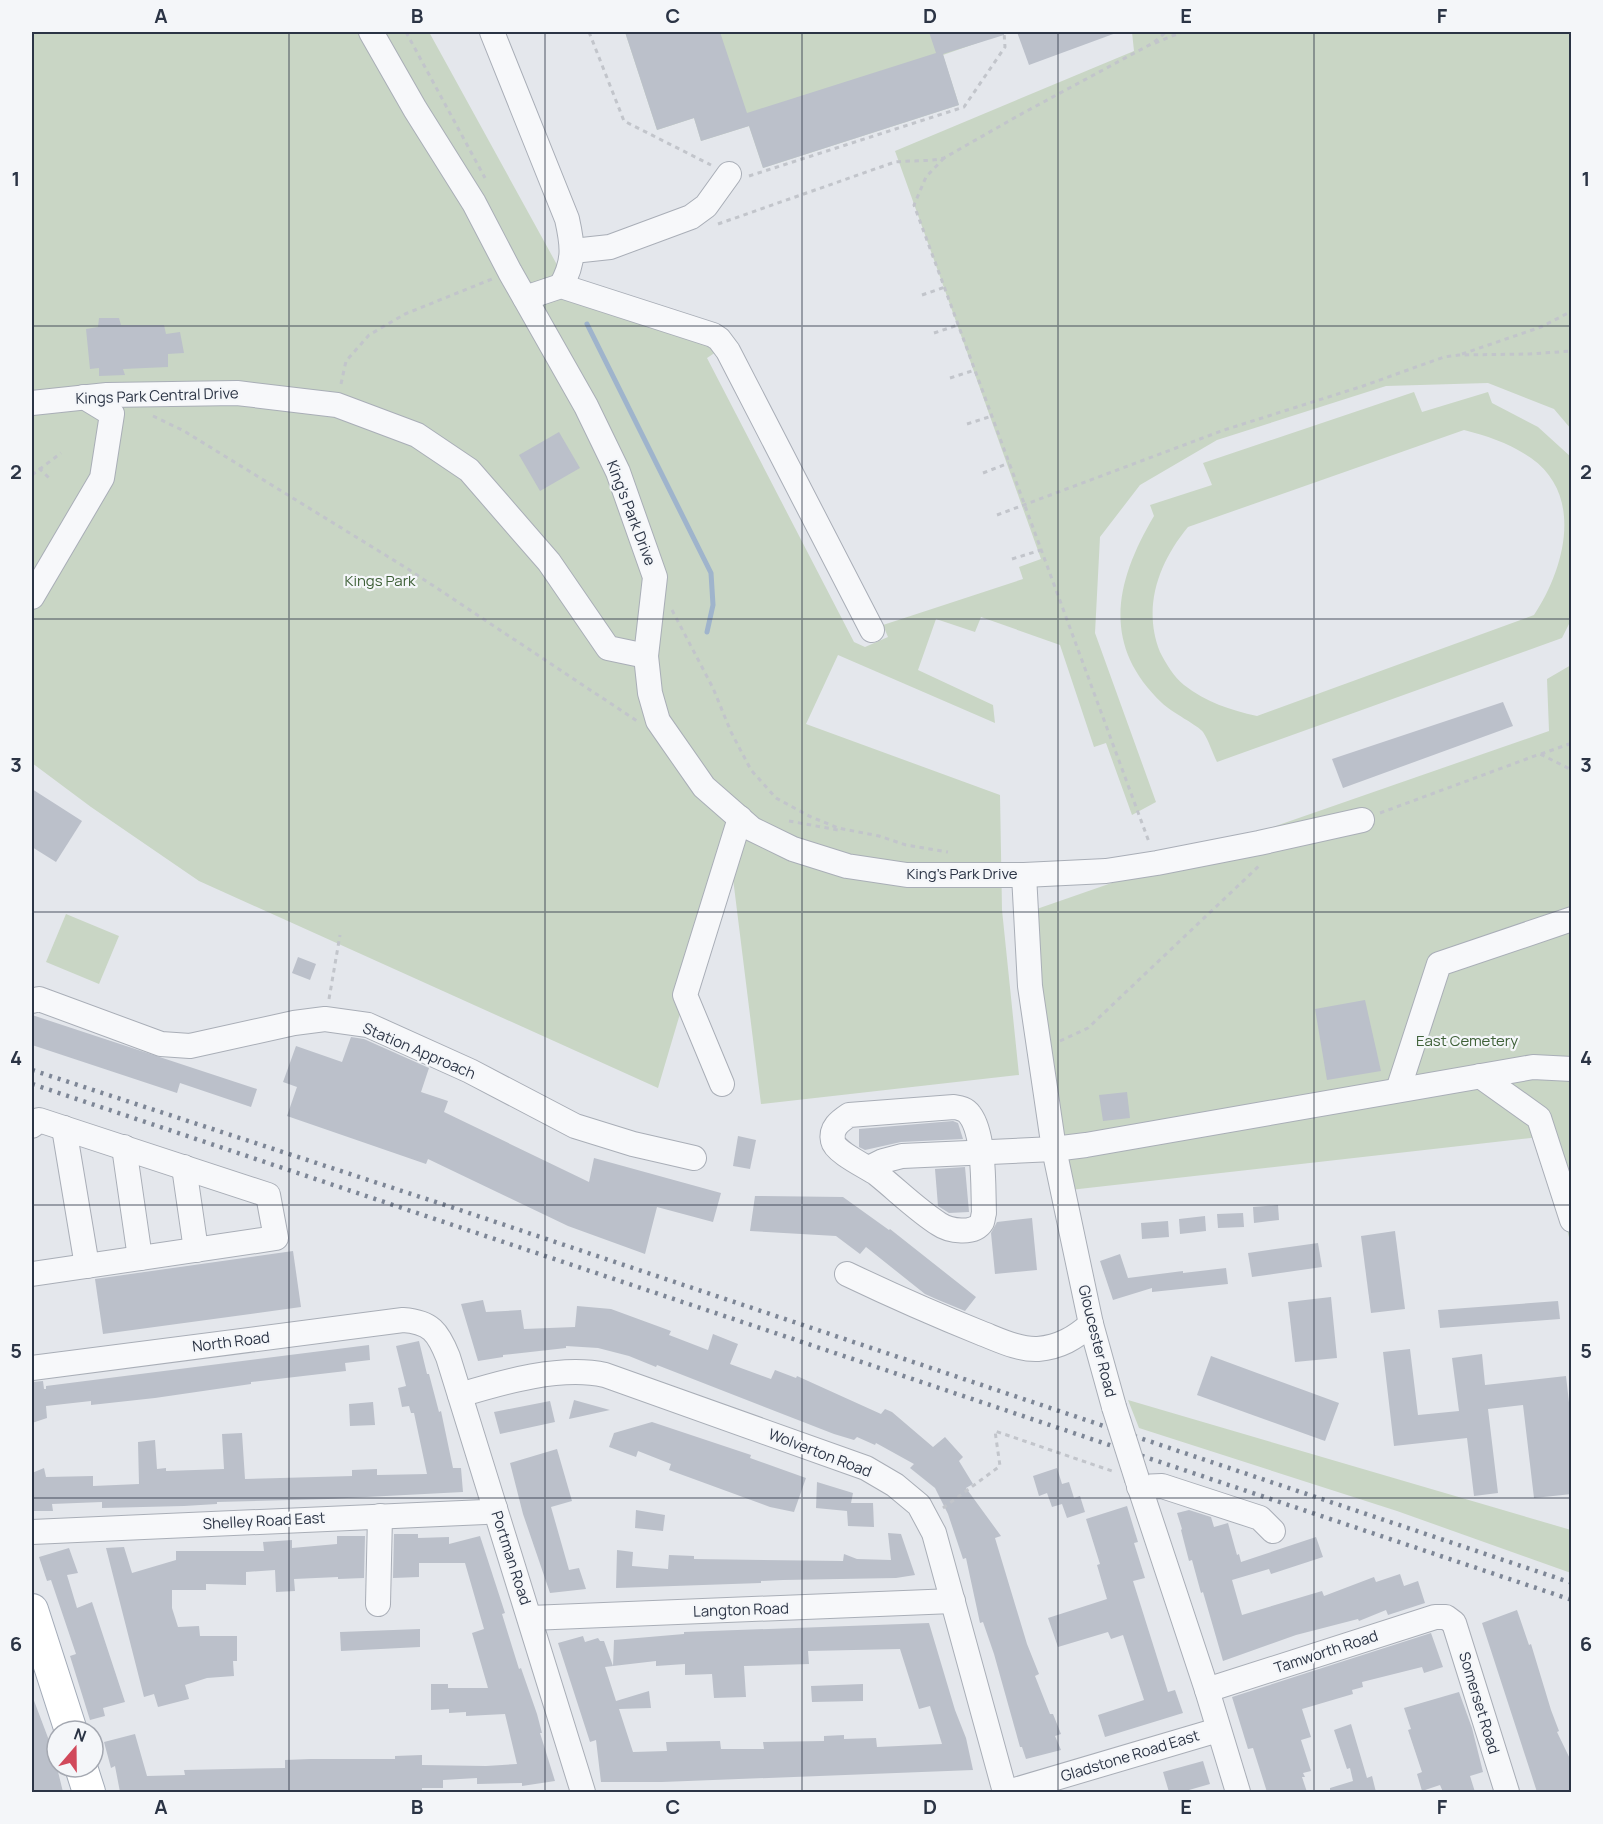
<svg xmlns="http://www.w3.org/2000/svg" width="1603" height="1824" viewBox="0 0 1603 1824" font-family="Manrope,sans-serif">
  <rect width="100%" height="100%" fill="#e4e7ec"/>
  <g fill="#c9d6c5" fill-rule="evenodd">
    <polygon points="32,32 429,32 561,272 713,335 716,352 707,358 854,642 865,647 888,637 883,625 1023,579 1019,567 1041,559 895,151 1134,51 1132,32 1571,32 1571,429 1554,409 1488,383 1386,386 1217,440 1140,485 1100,537 1095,633 1156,802 1132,815 1106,743 1094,747 1060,645 981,617 975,632 936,619 918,670 993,705 995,723 838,655 806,724 1000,795 1002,910 1019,1075 761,1104 728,838 709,916 658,1088 199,881 91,807 32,763"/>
    <polygon points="625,32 980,32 983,41 943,55 959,105 763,168 749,126 701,141 694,118 657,130"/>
    <path d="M1414 392 1422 412 1488 392 1492 403 1538 427 1571 457 1572 618 1562 638 1217 762C1212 752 1209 741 1203 732 1199 726 1171 712 1162 703 1101 645 1115 582 1154 516L1150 505 1212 485 1203 463ZM1464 430C1488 436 1511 444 1531 458 1585 496 1564 570 1534 615L1257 716C1230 710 1206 702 1184 685 1174 677 1166 664 1160 652 1142 607 1159 562 1188 527Z"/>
    <polygon points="1571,665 1571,1244 1540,1137 1070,1190 1031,911 1549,731 1547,679"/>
    <polygon points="66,914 119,936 99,984 46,962"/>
    <polygon points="1128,1400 1571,1530 1571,1573 1397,1511 1139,1428"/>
  </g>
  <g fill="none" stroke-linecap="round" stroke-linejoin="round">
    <polyline stroke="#9fb4cc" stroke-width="5" points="587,324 711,573 713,605 707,632"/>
  </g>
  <g fill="#bbc0ca">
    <polygon points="625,32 720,32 747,113 936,53 929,32 1004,32 1004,35 943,54 959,105 763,168 749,126 701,141 694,118 657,130"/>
    <polygon points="1017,32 1116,32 1116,33 1029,65"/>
    <polygon points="99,318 119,318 121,325 164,325 166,334 180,332 184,353 168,354 168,367 123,369 125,375 99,376 99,368 90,369 86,329 98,327"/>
    <polygon points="559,432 580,468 540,491 519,455"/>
    <polygon points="1503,702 1513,726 1343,788 1332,759"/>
    <polygon points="32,789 82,821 56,862 32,847"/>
    <polygon points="298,957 316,964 310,980 292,973"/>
    <polygon points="1365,1000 1381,1071 1327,1080 1315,1009"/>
    <polygon points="32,1015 257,1089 251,1107 180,1083 177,1093 32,1045"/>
    <polygon points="351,1037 364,1039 429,1068 421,1092 448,1101 444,1112 589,1182 594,1158 721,1193 713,1222 657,1207 645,1254 568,1226 428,1159 426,1164 287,1116 297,1087 283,1082 296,1046 342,1062"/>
    <polygon points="1127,1092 1130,1118 1103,1121 1099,1095"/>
    <polygon points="953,1121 958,1123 963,1139 901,1142 865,1150 859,1147 859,1129"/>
    <polygon points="738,1136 756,1140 750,1169 733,1166"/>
    <polygon points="965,1167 969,1212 949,1213 938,1206 935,1169"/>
    <polygon points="755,1196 843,1197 889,1230 890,1229 976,1297 965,1311 936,1299 925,1294 866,1247 860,1254 836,1236 750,1231"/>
    <polygon points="1278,1205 1279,1220 1254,1223 1253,1207"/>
    <polygon points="1243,1213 1244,1227 1218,1228 1217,1214"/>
    <polygon points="1205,1216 1206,1231 1180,1234 1179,1219"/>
    <polygon points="1032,1218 1037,1270 995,1274 991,1233 997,1222"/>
    <polygon points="1168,1221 1169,1237 1142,1239 1141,1223"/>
    <polygon points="1395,1231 1405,1309 1371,1313 1361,1236"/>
    <polygon points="1318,1243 1322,1267 1252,1277 1248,1253"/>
    <polygon points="293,1251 301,1307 103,1334 95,1279"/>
    <polygon points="1120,1254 1128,1278 1183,1271 1183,1273 1226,1268 1228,1284 1152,1292 1152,1288 1113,1300 1100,1261"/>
    <polygon points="1331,1297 1337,1358 1295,1362 1288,1302"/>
    <polygon points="483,1300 486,1312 521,1310 524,1329 575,1327 577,1306 611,1309 671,1331 669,1335 708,1350 713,1334 738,1344 730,1364 771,1379 775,1370 796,1378 797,1376 881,1414 885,1409 892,1412 933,1447 945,1437 963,1457 959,1461 973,1484 966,1488 1001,1536 995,1538 1027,1644 1039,1674 1035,1676 1050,1714 1053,1714 1061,1734 1055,1736 1061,1750 1026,1759 1022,1747 1020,1747 994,1654 983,1622 980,1623 966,1558 963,1559 948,1514 935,1488 910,1468 914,1464 876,1443 875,1445 857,1437 854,1440 834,1434 657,1365 656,1367 629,1356 598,1348 566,1346 566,1348 503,1355 503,1357 478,1361 461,1304"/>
    <polygon points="1558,1301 1560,1319 1440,1328 1438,1310"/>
    <polygon points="419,1341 427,1374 429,1374 439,1412 441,1411 453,1468 461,1468 463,1492 328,1499 217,1502 217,1504 184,1506 102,1508 102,1502 52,1504 53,1511 32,1511 32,1473 44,1468 46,1477 93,1476 93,1486 139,1484 138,1442 155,1440 157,1469 166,1468 166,1471 224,1469 222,1434 242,1433 245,1479 352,1476 352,1470 377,1469 377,1475 427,1474 414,1413 411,1413 409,1406 402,1407 398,1388 406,1386 396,1346"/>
    <polygon points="369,1345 370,1360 345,1363 346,1371 251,1382 251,1384 155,1398 91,1405 91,1401 46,1406 47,1418 32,1423 32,1382 43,1381 44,1389 46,1389 46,1386"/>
    <polygon points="1410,1349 1418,1415 1459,1411 1452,1358 1482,1354 1485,1385 1566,1376 1572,1429 1572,1494 1534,1498 1523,1405 1488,1409 1498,1493 1474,1496 1467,1438 1394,1446 1383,1352"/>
    <polygon points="1211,1356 1339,1403 1325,1441 1197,1395"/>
    <polygon points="574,1400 610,1410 569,1419"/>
    <polygon points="550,1401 555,1422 500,1434 494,1412"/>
    <polygon points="373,1402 375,1425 350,1426 349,1404"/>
    <polygon points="652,1422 751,1455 750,1458 806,1478 794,1512 770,1507 669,1470 671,1464 638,1451 636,1457 609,1447 614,1433"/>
    <polygon points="557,1449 572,1501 551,1507 569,1570 579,1568 586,1589 550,1593 523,1514 510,1463"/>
    <polygon points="1057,1468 1062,1484 1069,1482 1074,1498 1080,1496 1085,1512 1067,1518 1062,1504 1052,1507 1047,1493 1039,1496 1033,1476"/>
    <polygon points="817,1482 853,1493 851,1503 873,1503 874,1527 848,1526 847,1511 816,1508"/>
    <polygon points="1127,1506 1138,1542 1134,1543 1145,1578 1133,1581 1168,1692 1175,1690 1183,1713 1105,1737 1098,1715 1144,1700 1123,1635 1111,1639 1108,1632 1058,1647 1048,1618 1107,1599 1097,1565 1100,1564 1086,1519"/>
    <polygon points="636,1510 665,1515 663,1531 635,1528"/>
    <polygon points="1189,1510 1211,1517 1214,1527 1228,1523 1237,1555 1239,1554 1241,1562 1316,1537 1323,1557 1271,1574 1269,1569 1232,1580 1242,1615 1322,1591 1324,1596 1374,1577 1376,1582 1400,1574 1404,1586 1418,1581 1425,1603 1388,1615 1386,1610 1359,1621 1358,1619 1296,1635 1223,1661 1203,1592 1201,1593 1192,1560 1189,1561 1181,1530 1182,1529 1177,1513"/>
    <polygon points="888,1533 901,1534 915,1575 896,1578 783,1580 761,1581 761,1583 616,1588 617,1550 633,1552 632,1566 668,1569 669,1555 694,1556 694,1559 843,1561 844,1554 857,1559 891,1560"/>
    <polygon points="394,1534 418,1534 418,1538 449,1537 449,1544 480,1536 505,1613 502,1614 519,1669 521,1668 537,1714 542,1733 540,1733 555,1781 522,1786 522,1783 477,1784 477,1778 443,1780 443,1788 422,1788 422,1790 298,1792 120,1792 115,1766 111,1768 104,1742 135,1734 147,1776 185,1775 184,1770 285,1768 285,1760 310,1759 395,1759 395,1756 422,1755 422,1765 486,1766 517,1764 505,1714 466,1716 466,1712 449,1713 449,1709 431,1710 431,1684 448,1684 448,1688 488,1688 472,1633 484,1629 465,1563 419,1563 419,1577 393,1578"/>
    <polygon points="337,1536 365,1536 364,1578 338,1579 338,1577 294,1579 295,1591 276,1592 275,1570 246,1572 246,1585 206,1584 206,1590 172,1590 172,1608 178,1627 199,1626 200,1636 237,1636 237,1661 233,1661 234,1676 207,1678 185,1685 189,1699 158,1707 154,1694 144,1697 106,1548 124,1547 132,1573 176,1560 176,1551 264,1551 263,1542 292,1540 292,1548 337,1544"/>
    <polygon points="69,1548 78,1573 67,1575 77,1608 92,1602 125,1702 103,1708 105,1716 90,1720 70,1656 76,1654 51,1580 47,1581 39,1557"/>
    <polygon points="1517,1610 1529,1645 1531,1644 1551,1710 1559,1731 1557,1732 1572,1763 1572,1790 1563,1792 1537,1792 1482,1623"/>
    <polygon points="929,1623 955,1710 966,1738 973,1770 662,1782 601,1782 596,1740 590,1742 558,1643 583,1636 585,1642 598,1638 600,1641 604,1641 613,1666 605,1667 616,1701 649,1691 651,1708 619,1709 633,1752 667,1751 666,1742 720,1741 721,1749 764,1749 763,1742 824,1741 824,1736 844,1735 844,1739 876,1738 877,1747 942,1744 930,1706 919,1709 900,1649 808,1651 809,1664 744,1666 746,1697 714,1698 712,1674 685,1675 685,1664 656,1666 656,1661 613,1666 614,1640 684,1634 684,1632"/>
    <polygon points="420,1629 420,1647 341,1651 340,1632"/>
    <polygon points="1431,1633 1443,1667 1424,1673 1422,1667 1362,1682 1363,1687 1352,1690 1353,1694 1302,1709 1311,1737 1301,1740 1311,1771 1303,1773 1305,1777 1302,1777 1307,1792 1267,1792 1253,1748 1248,1749 1232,1697"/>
    <polygon points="863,1684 863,1701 812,1702 811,1686"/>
    <polygon points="1459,1692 1472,1728 1483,1772 1470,1776 1475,1792 1443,1792 1440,1785 1422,1791 1417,1774 1422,1772 1408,1730 1411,1729 1404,1708"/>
    <polygon points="33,1698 50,1743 51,1743 63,1792 32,1792 32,1699"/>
    <polygon points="1351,1724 1367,1778 1372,1776 1376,1792 1330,1792 1330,1788 1353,1781 1350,1768 1347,1769 1334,1730"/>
    <polygon points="1203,1761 1210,1784 1182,1792 1169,1792 1163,1772"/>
  </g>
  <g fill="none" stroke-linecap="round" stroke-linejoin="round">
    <g stroke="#a9aeb7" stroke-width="26">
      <g id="minor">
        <polyline points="371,32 415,109 474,203 510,272 586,406 618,472 655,577 646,656 650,693 658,721 704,787 752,829 793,849 847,866 907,875 1024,875 1106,871 1157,863 1259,843 1362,820"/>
        <path d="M492 32 567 219C573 246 575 261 561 286"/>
        <polyline points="573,251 610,247 691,217 706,206 729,174"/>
        <polyline points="525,298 561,286 713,335 719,339 728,351 872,630"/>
        <polyline points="32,403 107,395 237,393 337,405 417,435 469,470 549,562 608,648 646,656"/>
        <polyline points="32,597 102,478 112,414 84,397"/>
        <polyline points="1024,875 1030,986 1054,1149 1091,1324 1114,1407"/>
        <polyline points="32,1001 39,999 161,1044 190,1046 294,1023 325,1019 368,1025 470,1071 575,1126 633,1144 694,1158"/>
        <polyline points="1480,1076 1539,1118 1572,1220"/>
        <polyline points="722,1084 685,995 740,818"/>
        <polyline points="1398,1090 1439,964 1572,919"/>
        <path d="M954 1107C960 1108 966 1109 970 1115 985 1135 983 1188 984 1213 983 1216 983 1219 982 1222 974 1235 949 1231 939 1224 917 1210 897 1190 877 1174 867 1167 835 1152 833 1141 830 1128 840 1121 849 1115Z"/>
        <polyline points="32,1126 39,1120 268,1195 276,1238 32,1274"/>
        <polyline points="64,1128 87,1266"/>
        <polyline points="124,1147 140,1258"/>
        <polyline points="184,1167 196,1250"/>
        <polyline points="869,1168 883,1161 902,1156 1054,1149 1086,1145 1533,1067 1572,1069"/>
        <path d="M847 1274C891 1295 936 1315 981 1333 999 1340 1019 1350 1038 1349 1060 1347 1075 1338 1091 1324"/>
        <path d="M32 1368 403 1320C431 1322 438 1332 448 1357L583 1792"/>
        <path d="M460 1395C503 1382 561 1365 605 1375L866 1468 895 1485 919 1505 934 1533 1005 1792"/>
        <polyline points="1137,1479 1207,1690 1238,1792"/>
        <polyline points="1139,1487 1162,1486 1260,1518 1273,1531"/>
        <polyline points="32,1532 485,1512 495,1508"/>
        <polyline points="378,1604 380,1516"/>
        <polyline points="530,1618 953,1601"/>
        <polyline points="1207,1690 1435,1617 1446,1617 1454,1623 1507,1792"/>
        <polyline points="1008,1792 1218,1730"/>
      </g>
    </g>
    <g stroke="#a3abb8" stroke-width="34">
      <g id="major">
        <polyline points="32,1610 71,1731"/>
        <polyline points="81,1767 89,1792"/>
      </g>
    </g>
    <g stroke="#c2c5cb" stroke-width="3" stroke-dasharray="4.5 4.5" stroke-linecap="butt">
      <polyline points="406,32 485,178"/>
      <polyline points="589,32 624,121 711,165"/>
      <polyline points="1155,43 1182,32"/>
      <polyline points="944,158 926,177 914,205 1149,842"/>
      <polyline points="749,176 964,107 1005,47 1004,32"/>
      <path d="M718 224 895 162C912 160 928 162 944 158L1023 113 1153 43 1166 32"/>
      <polyline points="922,295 945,287"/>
      <polyline points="934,333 958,325"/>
      <polyline points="1462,354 1541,327 1572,311"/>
      <polyline points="950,378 975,370"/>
      <polyline points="341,384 346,361 369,335 405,314 492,279"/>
      <polyline points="153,416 184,431 408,569 637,721"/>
      <polyline points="967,424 992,416"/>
      <polyline points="39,468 51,480"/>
      <polyline points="983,473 1009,463"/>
      <polyline points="32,475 61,453"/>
      <polyline points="997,515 1224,430 1363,386 1444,357 1459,355 1529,354 1572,351"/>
      <polyline points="1012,559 1041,550"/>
      <polyline points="672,610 713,688 731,732 751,770 776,798 809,816 838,828 879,836 906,845 948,852"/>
      <polyline points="1541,754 1572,743"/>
      <polyline points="1380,813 1540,754 1572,770"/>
      <polyline points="789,821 838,830"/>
      <polyline points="329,999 340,935"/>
      <polyline points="1060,1041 1088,1028 1261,864"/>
      <polyline points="943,1508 1000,1466 995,1431 1112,1471"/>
    </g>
    <use href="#minor" stroke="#f7f8fa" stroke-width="24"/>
    <use href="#major" stroke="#fff" stroke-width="32"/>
    <g stroke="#7d8696" stroke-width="4.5" stroke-dasharray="3 6" stroke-linecap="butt">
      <polyline points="32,1070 451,1207 1572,1583"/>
      <polyline points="32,1084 1572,1600"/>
    </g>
    <g stroke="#a9aeb7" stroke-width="26" stroke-linecap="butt">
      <polyline id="minor-bridge" points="1114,1407 1137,1479"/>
    </g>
    <use href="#minor-bridge" stroke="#f7f8fa" stroke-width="24"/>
  </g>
  <path fill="none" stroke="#2b3445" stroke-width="1.5" stroke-opacity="0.55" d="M289 32V1792M545 32V1792M802 32V1792M1058 32V1792M1314 32V1792M32 326H1572M32 619H1572M32 912H1572M32 1205H1572M32 1498H1572"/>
  <g text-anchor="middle" stroke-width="4.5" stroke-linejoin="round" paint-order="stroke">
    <g font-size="15" fill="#2b3445" stroke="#f4f6f9">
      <text transform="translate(157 396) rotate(-2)" y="5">Kings Park Central Drive</text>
      <text transform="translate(631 513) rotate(69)" y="5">King's Park Drive</text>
      <text x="962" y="879">King's Park Drive</text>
      <text transform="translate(419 1051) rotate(23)" y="5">Station Approach</text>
      <text transform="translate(1097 1341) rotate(76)" y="5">Gloucester Road</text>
      <text transform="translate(231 1342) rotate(-7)" y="5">North Road</text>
      <text transform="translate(820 1453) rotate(21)" y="5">Wolverton Road</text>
      <text transform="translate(264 1521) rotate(-3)" y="5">Shelley Road East</text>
      <text transform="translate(511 1558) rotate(72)" y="5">Portman Road</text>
      <text transform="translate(741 1610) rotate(-2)" y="5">Langton Road</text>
      <text transform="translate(1326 1652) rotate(-18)" y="5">Tamworth Road</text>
      <text transform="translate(1479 1703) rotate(73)" y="5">Somerset Road</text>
      <text transform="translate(1130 1756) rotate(-17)" y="5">Gladstone Road East</text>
    </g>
    <g font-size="15" fill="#3f6138" stroke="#f4f6f9">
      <text x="380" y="586">Kings Park</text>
      <text x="1467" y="1046">East Cemetery</text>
    </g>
  </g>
  <rect width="1603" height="1824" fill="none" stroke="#f4f6f9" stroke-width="66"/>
  <g transform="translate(75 1749) rotate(20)"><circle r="28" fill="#f4f6f9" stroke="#a4a8b1" stroke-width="1.5"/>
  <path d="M0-4.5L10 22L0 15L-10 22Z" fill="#d1495b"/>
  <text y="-9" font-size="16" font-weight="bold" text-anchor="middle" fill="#2b3445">N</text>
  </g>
  <rect x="33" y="33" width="1537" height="1758" fill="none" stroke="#2b3445" stroke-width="2"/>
  <g font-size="20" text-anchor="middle" font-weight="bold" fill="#2b3445">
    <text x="161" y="23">A</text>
    <text x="417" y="23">B</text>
    <text x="673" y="23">C</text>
    <text x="930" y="23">D</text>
    <text x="1186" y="23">E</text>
    <text x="1442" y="23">F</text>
    <text x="16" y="186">1</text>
    <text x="1586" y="186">1</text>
    <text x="16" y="479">2</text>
    <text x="1586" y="479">2</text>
    <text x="16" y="772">3</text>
    <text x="1586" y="772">3</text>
    <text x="16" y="1065">4</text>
    <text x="1586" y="1065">4</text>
    <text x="16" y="1358">5</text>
    <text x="1586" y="1358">5</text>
    <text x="16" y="1651">6</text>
    <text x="1586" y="1651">6</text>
    <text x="161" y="1814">A</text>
    <text x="417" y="1814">B</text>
    <text x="673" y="1814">C</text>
    <text x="930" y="1814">D</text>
    <text x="1186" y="1814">E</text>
    <text x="1442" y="1814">F</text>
  </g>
</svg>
